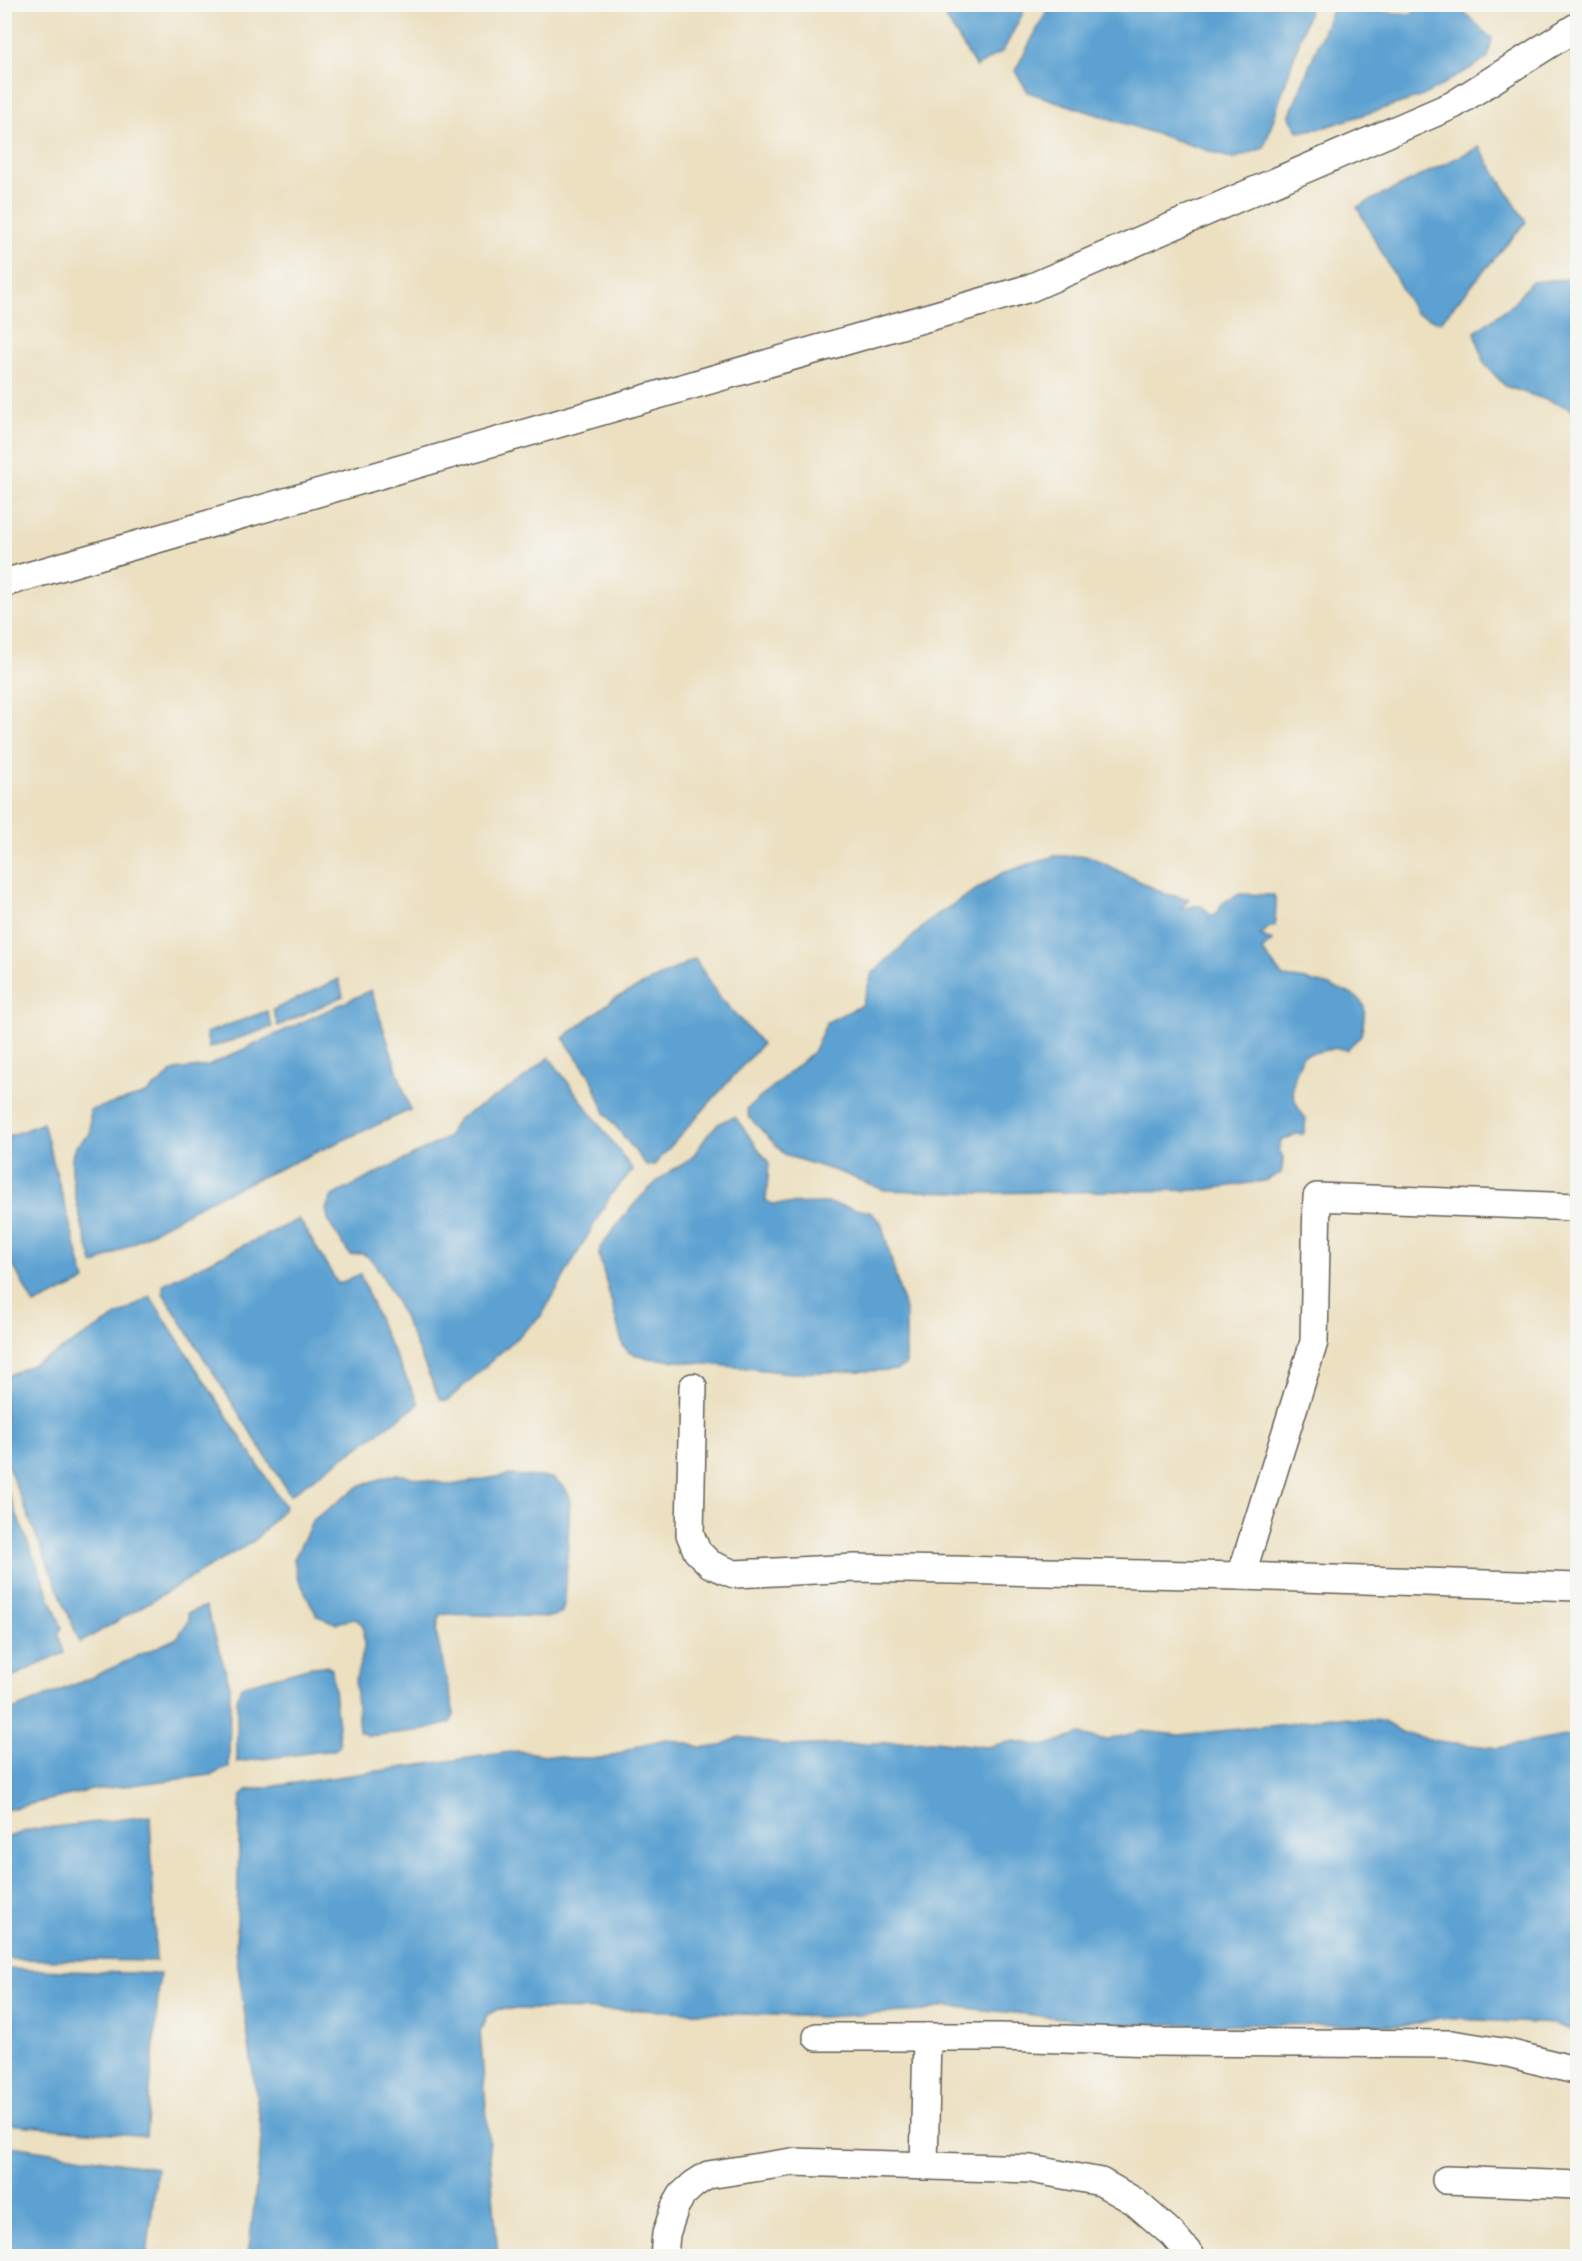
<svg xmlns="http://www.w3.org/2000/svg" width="1582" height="2261" viewBox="0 0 1582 2261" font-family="'Shantell Sans',sans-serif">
  <rect width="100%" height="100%" fill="#f6f6f2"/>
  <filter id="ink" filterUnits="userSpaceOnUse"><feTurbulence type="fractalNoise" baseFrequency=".0167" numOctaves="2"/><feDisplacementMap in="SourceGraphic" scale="12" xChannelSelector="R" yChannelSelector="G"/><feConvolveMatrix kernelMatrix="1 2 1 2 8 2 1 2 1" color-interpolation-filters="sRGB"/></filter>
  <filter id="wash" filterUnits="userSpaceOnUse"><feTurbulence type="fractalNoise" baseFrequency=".008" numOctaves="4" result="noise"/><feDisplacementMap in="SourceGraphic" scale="24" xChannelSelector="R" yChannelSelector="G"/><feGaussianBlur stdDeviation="1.35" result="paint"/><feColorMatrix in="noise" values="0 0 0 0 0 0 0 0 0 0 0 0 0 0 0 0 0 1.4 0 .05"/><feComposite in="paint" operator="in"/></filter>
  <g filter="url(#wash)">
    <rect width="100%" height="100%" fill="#ece0c1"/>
    <g fill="#5ca1d1" stroke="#3c5e76" stroke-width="1.5">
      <polygon points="938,5 1027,5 1003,51 976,67"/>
      <polygon points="1050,5 1050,4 1311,5 1264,148 1233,159 1028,92 1015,71"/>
      <polygon points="1334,5 1367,5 1383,12 1410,14 1421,5 1457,5 1492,39 1488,58 1423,96 1325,127 1299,132 1289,117"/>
      <polygon points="1479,147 1526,222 1440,322 1415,313 1357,207"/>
      <polygon points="1564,279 1577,280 1577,417 1570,408 1505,386 1484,363 1475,332 1514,303 1531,282"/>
      <path d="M1055 856H1089L1165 894 1189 899 1181 909C1197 906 1201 901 1211 916L1217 914 1222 903 1240 894 1274 895 1276 902 1275 926 1268 928 1261 935 1272 941 1262 950 1283 977C1300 978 1361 989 1364 1007 1366 1016 1362 1027 1361 1036L1346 1050 1337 1048 1303 1055C1292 1083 1286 1094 1306 1119L1304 1134H1296L1281 1141 1279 1150 1284 1159 1281 1173 1264 1181 1202 1190 985 1193 884 1190 842 1173 785 1155 749 1117 747 1109 813 1052 827 1022 862 1005 872 974 935 916 1002 873Z"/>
      <polygon points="695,959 718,995 762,1044 654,1165 647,1166 605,1113 592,1079 563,1038 614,999"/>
      <polygon points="339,979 343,996 278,1026 273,1010"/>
      <path d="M371 990 410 1110 208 1201 94 1265C86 1242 65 1171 74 1150 76 1144 85 1138 90 1134V1110L146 1094 175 1070 208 1066Z"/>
      <polygon points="267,1011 272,1027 209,1048 206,1033"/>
      <path d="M549 1057 633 1170 612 1193 542 1315 447 1401 440 1400C428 1374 386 1270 368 1257 362 1252 358 1254 350 1255L329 1223 326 1209 332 1196 447 1138 458 1119 517 1084Z"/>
      <path d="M735 1117 769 1163 766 1201 773 1204 828 1203 870 1212 881 1222 906 1314V1364L897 1370 792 1373 649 1358 630 1353 623 1346 599 1255 600 1248C619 1222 639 1195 665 1175 672 1169 682 1166 689 1160 705 1144 709 1122 735 1117Z"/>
      <polygon points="43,1123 85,1281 34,1305 5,1250 4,1138"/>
      <polygon points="299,1219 338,1284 360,1274 383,1331 419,1404 290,1495 163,1293 163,1284"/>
      <polygon points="150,1296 285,1507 254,1541 80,1643 5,1459 5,1377 53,1355"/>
      <polygon points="397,1474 451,1485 508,1475 553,1478 564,1487 570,1497 565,1602 561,1614 551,1617 440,1614 436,1632 454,1714 450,1723 425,1730 368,1736 359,1731 355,1682 364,1648 363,1625 355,1619 335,1623 317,1616 297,1576 294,1559 313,1520 361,1485"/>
      <polygon points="5,1485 62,1628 58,1634 64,1653 5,1680"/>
      <polygon points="206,1606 230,1686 229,1767 211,1775 92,1790 5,1810 5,1713 88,1679 177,1638 189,1620 188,1613"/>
      <polygon points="326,1666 332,1669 340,1746 334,1750 237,1762 237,1699 241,1686 311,1667"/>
      <polygon points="1329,1717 1382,1721 1401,1732 1437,1741 1497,1748 1577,1734 1577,2032 1553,2024 1439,2018 1412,2025 1120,2024 947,2006 924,2011 822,2017 641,2010 498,2009 487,2015 480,2031 498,2256 248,2256 262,2136 236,1952 240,1809 241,1797 247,1790 517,1751 570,1758 606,1758 644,1744 667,1739 700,1747 716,1747 740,1737 787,1746 935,1741 986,1747 1014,1741 1044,1746 1080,1734 1107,1740 1143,1731 1179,1735 1288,1724"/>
      <polygon points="150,1816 156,1961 5,1959 5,1838 29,1830"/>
      <polygon points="5,1969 160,1974 146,2136 5,2124"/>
      <polygon points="5,2145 157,2168 147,2256 5,2256"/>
    </g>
  </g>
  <g filter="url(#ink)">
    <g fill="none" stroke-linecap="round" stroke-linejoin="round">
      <g stroke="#656156" stroke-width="30">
        <g id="minor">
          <polyline points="4,583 1030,288 1453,105 1578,26"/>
          <polyline points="693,1387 690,1534 697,1551 710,1564 734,1574 855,1568 1241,1576 1578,1587"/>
          <polyline points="1241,1576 1314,1342 1317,1197 1578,1207"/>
          <polyline points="817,2037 1000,2037 1154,2042 1452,2044 1508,2053 1578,2071"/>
          <polyline points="924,2166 927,2037"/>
          <polyline points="1446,2180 1578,2185"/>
          <polyline points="664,2256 666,2234 675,2207 682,2195 694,2184 708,2175 792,2162 1031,2169 1101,2182 1134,2201 1172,2234 1191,2256"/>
        </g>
      </g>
      <use href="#minor" stroke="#fff" stroke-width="27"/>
    </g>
  </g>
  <rect width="1582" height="2261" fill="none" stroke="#f6f6f2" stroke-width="24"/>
</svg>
